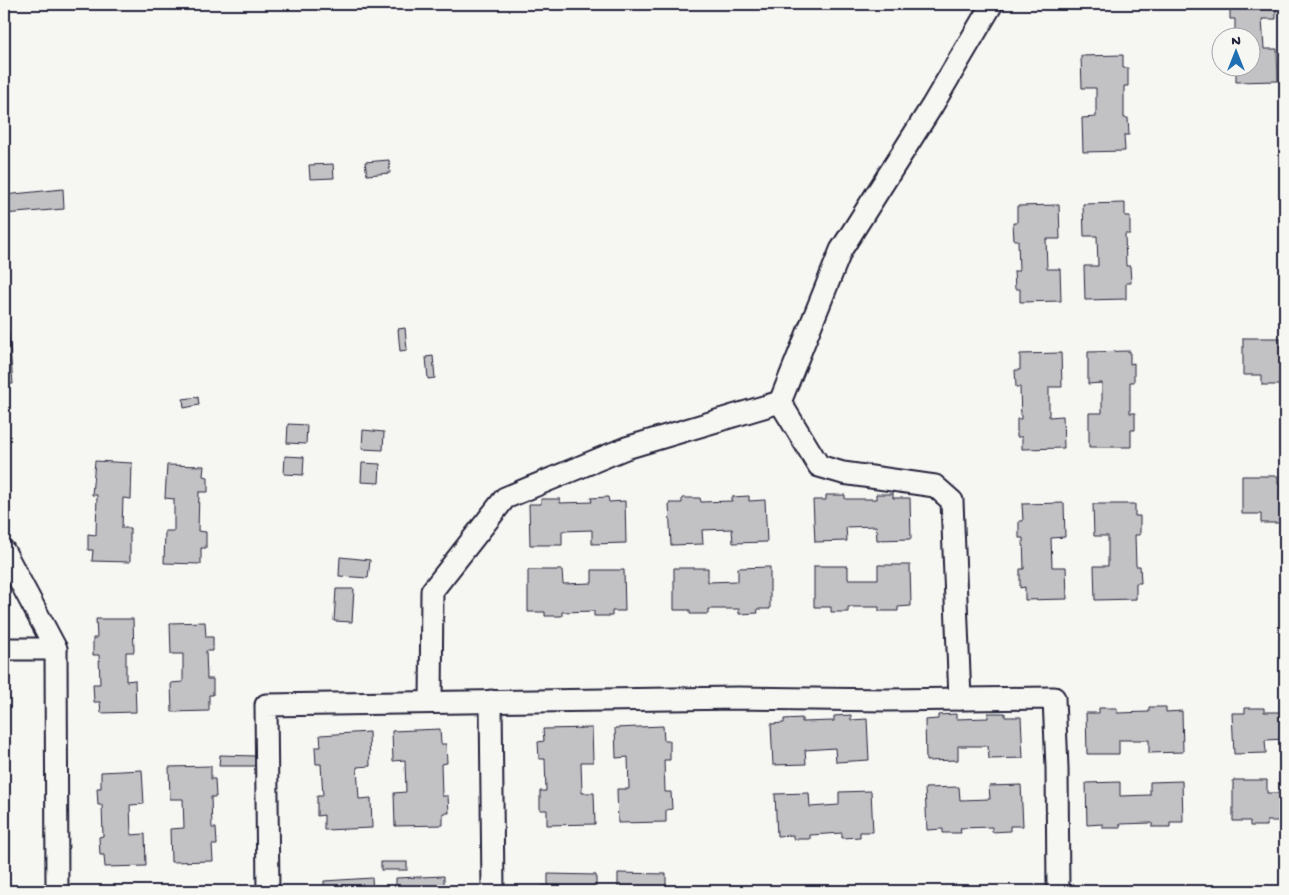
<svg xmlns="http://www.w3.org/2000/svg" width="1289" height="895" viewBox="0 0 1289 895" font-family="'Gochi Hand',sans-serif">
  <rect width="100%" height="100%" fill="#f6f6f2"/>
  <filter id="ink" filterUnits="userSpaceOnUse"><feTurbulence type="fractalNoise" baseFrequency=".02" numOctaves="2"/><feDisplacementMap in="SourceGraphic" scale="10" xChannelSelector="R" yChannelSelector="G"/><feConvolveMatrix kernelMatrix="1 2 1 2 8 2 1 2 1" color-interpolation-filters="sRGB"/></filter>
  <g filter="url(#ink)">
    <g fill="#c2c2c4" stroke="#22223b">
      <polygon points="1230,4 1276,4 1276,19 1262,19 1264,49 1277,49 1278,81 1236,82 1236,69 1231,69 1231,68 1252,68 1252,38 1235,38 1235,19 1230,19"/>
      <polygon points="1123,55 1123,68 1128,68 1128,86 1124,86 1124,118 1128,118 1129,135 1124,135 1125,151 1083,152 1082,118 1096,117 1096,88 1082,88 1081,56"/>
      <polygon points="389,160 390,173 367,175 365,162"/>
      <polygon points="333,164 334,178 310,179 309,165"/>
      <polygon points="63,189 64,209 4,214 4,195"/>
      <polygon points="1125,203 1125,216 1130,216 1130,234 1125,234 1126,266 1130,266 1131,283 1126,283 1126,299 1085,300 1084,266 1098,266 1097,236 1084,236 1083,204"/>
      <polygon points="1059,205 1060,239 1046,239 1047,269 1060,269 1061,301 1020,302 1020,289 1015,289 1014,271 1019,271 1018,240 1014,240 1013,223 1017,223 1017,206"/>
      <polygon points="4,276 13,384 4,384"/>
      <polygon points="405,328 407,350 400,351 398,329"/>
      <polygon points="1243,338 1280,338 1280,346 1285,346 1285,385 1262,385 1262,375 1243,375"/>
      <polygon points="1130,351 1130,364 1134,363 1134,382 1130,382 1130,413 1135,413 1135,430 1131,430 1131,447 1089,447 1089,413 1102,413 1102,383 1088,384 1088,352"/>
      <polygon points="1061,353 1062,387 1049,387 1049,417 1063,416 1064,448 1022,449 1022,437 1017,437 1017,419 1021,419 1020,387 1016,387 1015,370 1020,370 1020,354"/>
      <polygon points="433,356 435,378 428,379 426,357"/>
      <polygon points="198,397 199,405 184,408 183,399"/>
      <polygon points="288,424 307,425 306,444 287,443"/>
      <polygon points="363,430 384,432 383,450 362,449"/>
      <polygon points="285,456 304,457 303,475 284,474"/>
      <polygon points="95,461 132,463 131,499 123,498 122,528 130,528 130,562 92,561 93,550 88,550 88,534 96,535 97,495 92,495"/>
      <polygon points="362,463 380,464 379,483 361,482"/>
      <polygon points="167,465 204,466 203,476 208,477 208,492 199,492 198,531 206,532 206,548 201,548 201,564 164,563 165,531 174,531 174,499 165,498"/>
      <polygon points="1242,476 1278,476 1278,484 1285,484 1285,523 1261,523 1261,514 1242,514"/>
      <polygon points="876,494 893,494 893,498 910,498 911,539 877,540 876,526 846,527 847,541 815,542 813,500 826,500 826,495 845,495 845,499 876,499"/>
      <polygon points="749,496 749,501 765,500 767,542 733,543 732,529 702,530 703,544 671,545 669,503 682,503 682,498 700,498 701,502 732,501 732,497"/>
      <polygon points="608,497 609,502 625,501 626,543 592,544 592,530 562,531 562,545 530,545 529,504 541,504 541,499 560,499 560,503 592,502 591,498"/>
      <polygon points="1064,503 1065,537 1051,538 1052,567 1066,567 1067,599 1025,600 1025,587 1020,588 1020,569 1024,569 1023,538 1019,538 1019,521 1023,521 1022,504"/>
      <polygon points="1093,504 1135,504 1135,516 1140,516 1140,535 1135,535 1136,566 1140,566 1141,583 1136,583 1136,599 1095,600 1094,566 1108,566 1108,536 1094,536"/>
      <polygon points="340,557 370,560 368,578 339,576"/>
      <polygon points="878,565 910,565 911,606 898,607 898,611 879,611 879,607 848,607 848,612 831,612 831,607 814,607 814,566 848,566 848,579 878,579"/>
      <polygon points="770,567 770,609 757,609 758,613 739,614 739,609 708,609 708,614 690,614 690,610 674,610 674,568 708,568 708,582 738,581 738,568"/>
      <polygon points="528,570 562,570 563,584 592,583 592,570 624,570 625,611 612,611 612,616 594,616 594,611 562,612 562,616 545,616 545,612 528,612"/>
      <polygon points="336,589 354,589 352,622 334,621"/>
      <polygon points="96,619 133,619 134,652 126,652 126,681 135,680 136,712 101,713 100,702 94,702 93,684 100,684 99,655 93,655 93,638 97,638"/>
      <polygon points="205,622 206,637 213,637 213,651 206,651 207,679 213,679 213,695 209,695 209,711 172,712 171,683 183,682 183,654 171,654 170,623"/>
      <polygon points="1149,707 1166,707 1166,712 1182,711 1183,752 1149,753 1149,740 1119,740 1119,754 1087,754 1086,713 1099,713 1099,708 1117,708 1117,713 1149,712"/>
      <polygon points="1245,708 1264,708 1264,712 1285,712 1285,739 1265,740 1266,753 1234,754 1232,713 1245,713"/>
      <polygon points="988,713 1005,713 1005,717 1021,717 1023,758 989,759 988,746 958,746 958,760 926,761 925,720 938,719 938,715 956,714 956,719 988,718"/>
      <polygon points="851,715 851,720 867,719 869,760 836,762 835,748 805,750 806,764 773,765 771,724 784,723 784,719 802,718 802,722 834,721 834,716"/>
      <polygon points="663,726 664,741 670,741 670,760 664,760 665,792 671,792 672,809 666,810 666,822 618,823 617,789 629,789 628,757 616,758 615,728"/>
      <polygon points="592,728 593,762 581,762 582,793 594,793 595,824 547,825 547,810 540,810 540,791 546,791 545,759 539,759 538,742 544,741 543,729"/>
      <polygon points="440,729 441,744 446,744 447,763 441,764 442,796 448,796 449,813 443,813 443,825 395,826 394,793 406,792 405,760 393,761 392,731"/>
      <polygon points="369,732 370,766 357,767 359,799 371,798 372,828 324,830 324,815 317,816 317,796 323,796 321,764 316,764 315,747 321,747 320,735"/>
      <polygon points="220,755 255,756 255,766 219,766"/>
      <polygon points="211,766 211,779 215,779 216,797 211,797 212,828 216,828 217,845 212,845 213,861 171,862 170,829 184,828 183,799 170,799 169,767"/>
      <polygon points="142,770 144,804 130,805 131,835 145,834 146,866 105,867 104,855 100,855 99,837 103,836 102,805 98,805 97,788 101,788 101,772"/>
      <polygon points="1233,780 1267,780 1267,793 1285,793 1285,821 1267,821 1267,826 1250,826 1250,821 1233,821"/>
      <polygon points="1182,781 1183,822 1170,822 1170,827 1152,827 1152,823 1120,824 1120,828 1103,828 1103,824 1087,825 1086,783 1120,782 1120,796 1150,795 1150,782"/>
      <polygon points="1021,785 1023,826 1010,826 1010,831 992,832 992,827 960,828 961,833 943,833 943,829 927,830 925,788 959,787 960,800 990,799 989,786"/>
      <polygon points="871,791 873,832 860,832 860,837 842,838 842,833 810,835 810,839 793,839 793,835 777,836 775,794 809,793 810,807 839,805 839,792"/>
      <rect x="381" y="862" width="26" height="8"/>
      <polygon points="618,873 666,874 666,887 673,888 673,891 618,891"/>
      <polygon points="548,874 596,875 596,891 542,891 542,886 548,886"/>
      <polygon points="444,876 444,891 451,891 396,891 396,878"/>
      <polygon points="372,878 373,891 324,891 324,881"/>
    </g>
    <g fill="none" stroke-linecap="round" stroke-linejoin="round">
      <g stroke="#22223b" stroke-width="25">
        <g id="minor">
          <polyline points="4,551 56,649 57,891"/>
          <polyline points="4,649 56,649"/>
          <polyline points="960,699 952,501 935,486 843,473 819,466 780,402 841,250 932,106 992,4"/>
          <polyline points="491,701 493,891"/>
          <polyline points="431,702 432,591 505,498 626,448 780,402"/>
          <polyline points="268,891 266,705 738,698 887,700 1054,698 1057,768 1058,891"/>
        </g>
      </g>
      <use href="#minor" stroke="#f6f6f2" stroke-width="21"/>
    </g>
  </g>
  <rect width="1289" height="895" fill="none" stroke="#f6f6f2" stroke-width="20"/>
  <rect x="10" y="10" width="1269" height="875" fill="none" stroke="#22223b" stroke-width="2" filter="url(#ink)"/>
  <g transform="translate(1236 52)"><circle r="24" fill="#f6f6f2" stroke="#a1a1a9"/>
  <path d="M0-4L9 19L0 12L-9 19Z" fill="#1f6fb2"/>
  <text y="-8" font-size="14" font-weight="bold" text-anchor="middle" fill="#22223b">N</text>
  </g>
</svg>
